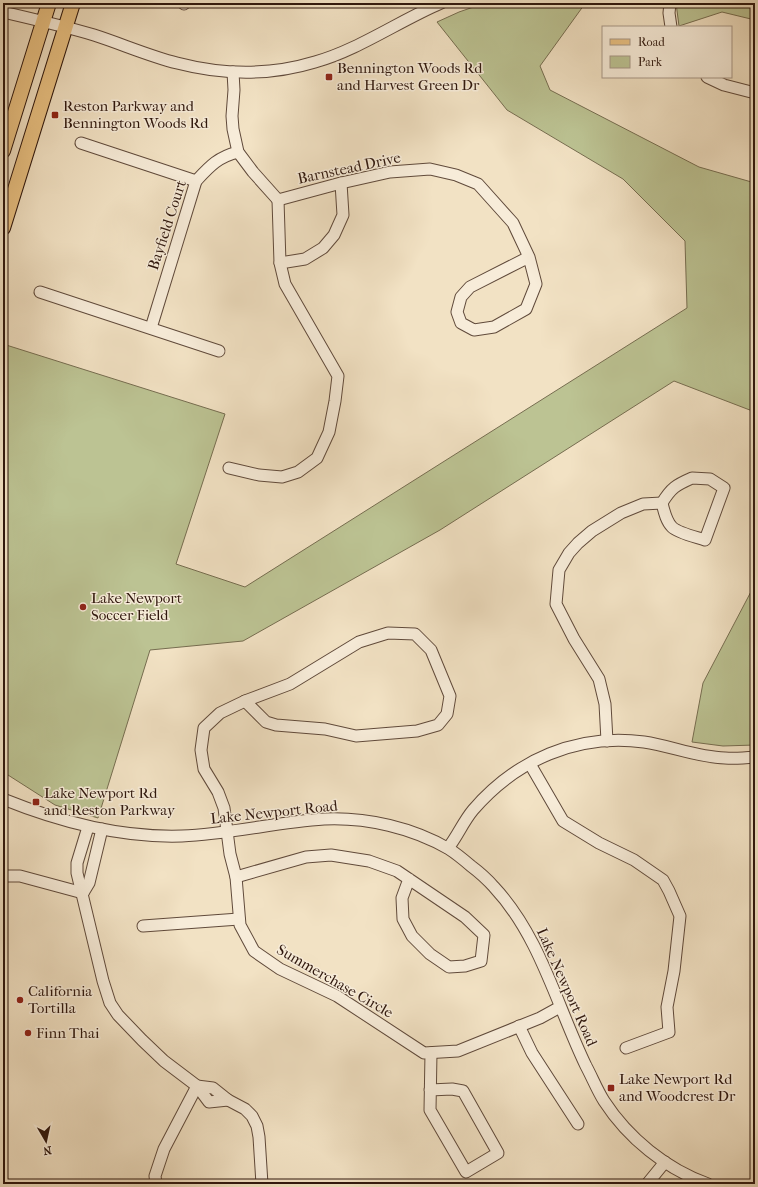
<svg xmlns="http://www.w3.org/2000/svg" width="758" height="1187" viewBox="0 0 758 1187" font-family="'IM FELL French Canon',serif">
  <rect width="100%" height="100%" fill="#f2e2c4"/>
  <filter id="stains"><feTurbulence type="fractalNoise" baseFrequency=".005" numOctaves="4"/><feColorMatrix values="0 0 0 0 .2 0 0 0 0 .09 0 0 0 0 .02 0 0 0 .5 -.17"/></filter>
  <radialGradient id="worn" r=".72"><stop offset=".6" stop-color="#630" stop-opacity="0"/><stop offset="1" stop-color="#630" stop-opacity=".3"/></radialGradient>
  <g fill="#bcc393" stroke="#766d50">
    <polygon points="485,3 654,3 584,5 540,66 550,90 699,167 755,183 755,412 674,381 440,530 243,641 150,650 98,818 55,805 8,775 3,773 3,344 225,414 176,564 245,587 687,308 685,241 623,179 507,110 437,22 459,12"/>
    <polygon points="676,3 755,3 755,20 722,12 679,26"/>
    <polygon points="755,584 755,745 723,746 692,742 703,683"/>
  </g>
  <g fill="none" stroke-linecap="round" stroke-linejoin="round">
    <g stroke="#604a3b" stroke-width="13">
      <g id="minor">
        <polyline points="670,3 669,13 671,27"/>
        <polyline points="184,4 185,3"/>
        <path d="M3 12C33 19 64 26 94 35 122 44 149 56 177 63 223 75 269 76 315 62 358 50 399 21 441 3"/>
        <polyline points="233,72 234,90 232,116 233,129 238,152 253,172 278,200"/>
        <polyline points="707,77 724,85 755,93"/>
        <polyline points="81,143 196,181"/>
        <polyline points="278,200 341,183 390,172 430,169 456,175 478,184 513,223 529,257 536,284 526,309 494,327 474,330 461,323 457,312 461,297 470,287 529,257"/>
        <polyline points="280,263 305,259 323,248 334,235 343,215 341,183"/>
        <polyline points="40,292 219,351"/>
        <path d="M151 328 196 181C210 166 218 157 238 152"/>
        <polyline points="229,468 259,475 282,477 298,472 317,458 329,432 335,401 338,376 285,284 280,263 278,200"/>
        <path d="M692 478 710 479 724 488 705 540C696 537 678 533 672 527 666 521 664 511 662 503 671 488 676 485 692 478Z"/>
        <polygon points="388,633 415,634 431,650 450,696 447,714 438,725 417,731 356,736 325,729 276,725 266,722 245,701 290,684 359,642"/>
        <polyline points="245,701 220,713 204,728 201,750 204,769 218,792 224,808 230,854 236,877 240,925 254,951 280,969 337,996 424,1053 458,1051 540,1018 560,1007"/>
        <polyline points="607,741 605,704 599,679 574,639 556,604 559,570 569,553 578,543 592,531 621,513 643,504 662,503"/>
        <polyline points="530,764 563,821 599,843 634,860 663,880 669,891 680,916 674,971 667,1007 669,1032 626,1048"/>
        <path d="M3 799C60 822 120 838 182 836 230 834 277 822 324 819 367 817 413 828 449 849 457 854 464 860 471 866 479 872 487 879 494 887 540 936 557 1006 586 1066 592 1077 597 1090 604 1101 628 1138 666 1169 708 1184"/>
        <polyline points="88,827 77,863 77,873 103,981 110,1003 118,1015 142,1040 164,1061 197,1086 209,1102 228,1100"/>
        <path d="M448 848C457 837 463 822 473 810 516 760 577 733 644 742 671 746 697 757 725 758 735 759 745 758 755 757"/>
        <polyline points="3,876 20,876 83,893"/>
        <polyline points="236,877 306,857 331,855 369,861 397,871 465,917 484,935 481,961 465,966 449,967 430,954 412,936 403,919 402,898 409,879"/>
        <polyline points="83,893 89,883 102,829"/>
        <polyline points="143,926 239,919"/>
        <polyline points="519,1026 532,1053 578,1124"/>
        <polyline points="197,1086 213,1088 228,1100 245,1109 252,1116 257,1126 259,1137 262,1184"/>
        <polyline points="430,1090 452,1089 463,1091 498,1153 466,1172 430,1110 431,1053"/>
        <polyline points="156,1184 155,1176 164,1149 197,1086"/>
        <polyline points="647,1184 665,1162"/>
      </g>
    </g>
    <g stroke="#2f170d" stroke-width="16">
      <g id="major">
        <polyline points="3,151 49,3"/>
        <polyline points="3,228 73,3"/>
      </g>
    </g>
    <use href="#minor" stroke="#f7ecd9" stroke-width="11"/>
    <use href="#major" stroke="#e9c182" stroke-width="14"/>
  </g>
  <g fill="#8f2418" stroke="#f7ecd9" stroke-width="1.5">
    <rect x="325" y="73" width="8" height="8" rx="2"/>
    <rect x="51" y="111" width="8" height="8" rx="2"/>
    <circle cx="83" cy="607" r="4"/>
    <rect x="32" y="798" width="8" height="8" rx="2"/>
    <circle cx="20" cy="1000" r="4"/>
    <circle cx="28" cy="1033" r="4"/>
    <rect x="607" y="1084" width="8" height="8" rx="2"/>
  </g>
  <g text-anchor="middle" stroke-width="3" stroke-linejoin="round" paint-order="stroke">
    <g font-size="15" fill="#2f170d" stroke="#f7ecd9" text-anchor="start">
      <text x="337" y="73">Bennington Woods Rd<tspan x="337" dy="17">and Harvest Green Dr</tspan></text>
      <text x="63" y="111">Reston Parkway and<tspan x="63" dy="17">Bennington Woods Rd</tspan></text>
      <text x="91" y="603">Lake Newport<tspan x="91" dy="17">Soccer Field</tspan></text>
      <text x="44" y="798">Lake Newport Rd<tspan x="44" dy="17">and Reston Parkway</tspan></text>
      <text x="28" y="996">California<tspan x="28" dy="17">Tortilla</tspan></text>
      <text x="36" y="1038">Finn Thai</text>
      <text x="619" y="1084">Lake Newport Rd<tspan x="619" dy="17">and Woodcrest Dr</tspan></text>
    </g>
    <g font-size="15" fill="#2f170d" stroke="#f7ecd9">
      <text transform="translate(349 168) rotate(-12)" y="5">Barnstead Drive</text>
      <text transform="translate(167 225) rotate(-72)" y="5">Bayfield Court</text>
      <text transform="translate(274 812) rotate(-6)" y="5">Lake Newport Road</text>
      <text transform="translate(335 981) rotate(30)" y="5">Summerchase Circle</text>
      <text transform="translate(567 987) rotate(66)" y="5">Lake Newport Road</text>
    </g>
  </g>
  <rect width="758" height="1187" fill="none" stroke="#f2e2c4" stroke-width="16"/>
  <rect x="4" y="4" width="750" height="1179" fill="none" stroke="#2f170d" stroke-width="2"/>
  <rect x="8" y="8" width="742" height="1171" fill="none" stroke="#2f170d"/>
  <rect x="602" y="26" width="130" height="52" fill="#f7ecd9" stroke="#a79787"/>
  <rect x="610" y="39" width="20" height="6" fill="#e9c182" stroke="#a79787"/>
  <text x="638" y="46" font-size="12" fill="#2f170d">Road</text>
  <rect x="610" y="56" width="20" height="12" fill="#bcc393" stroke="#a79787"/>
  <text x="638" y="66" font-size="12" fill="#2f170d">Park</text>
  <g transform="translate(46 1141) rotate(171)" stroke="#f7ecd9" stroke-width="3" paint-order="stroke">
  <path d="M0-3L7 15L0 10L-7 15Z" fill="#2f170d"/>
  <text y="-6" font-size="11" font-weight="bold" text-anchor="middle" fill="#2f170d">N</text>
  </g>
  <rect width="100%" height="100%" filter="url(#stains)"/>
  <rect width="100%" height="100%" fill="url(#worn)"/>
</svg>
